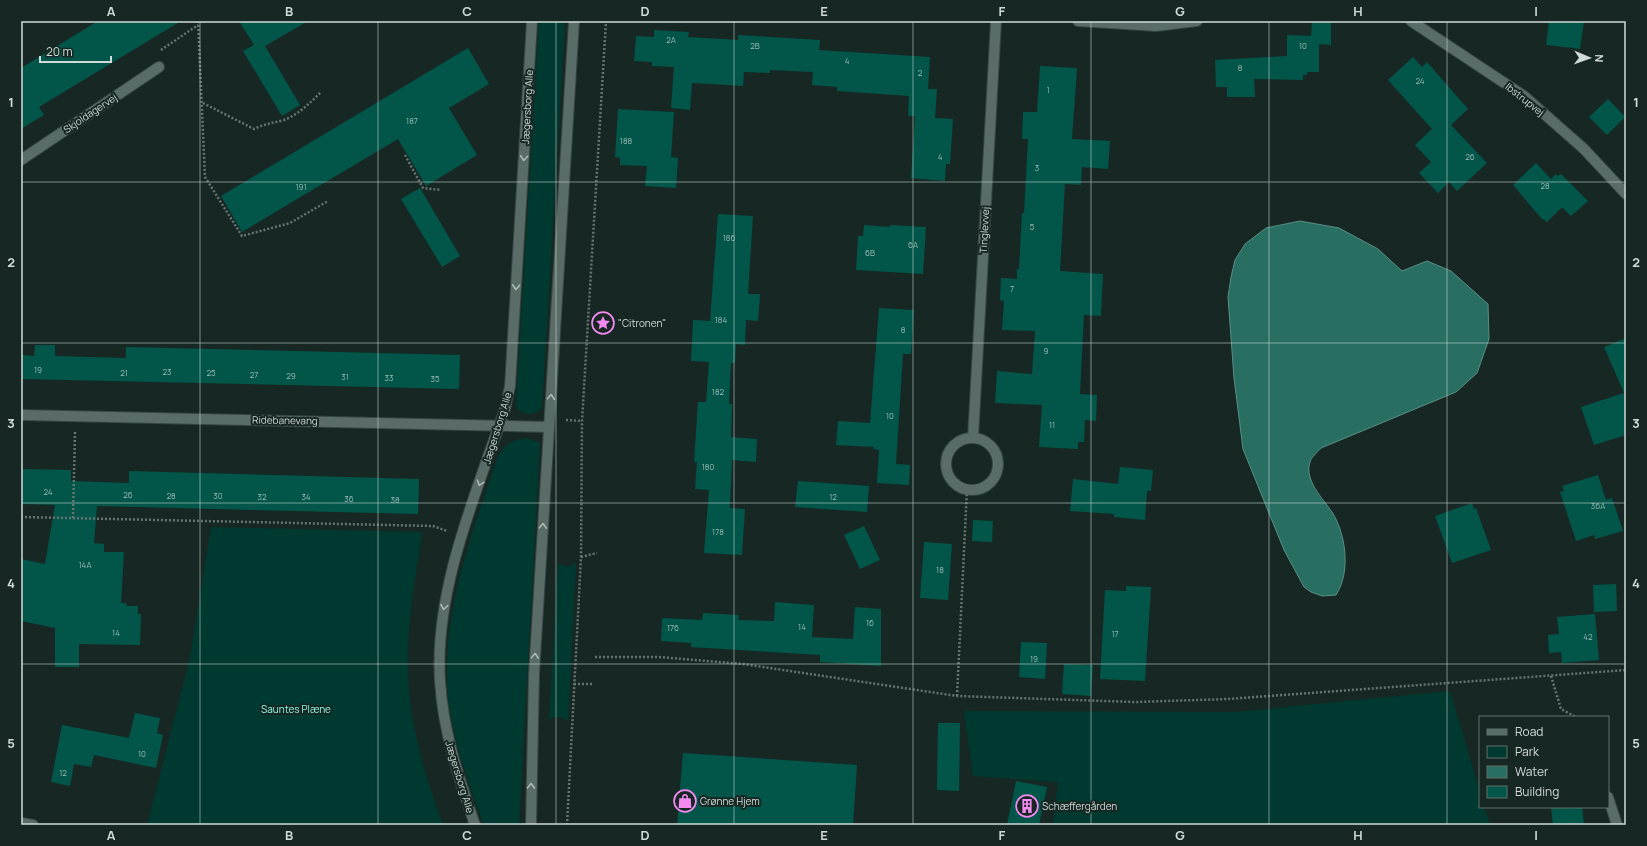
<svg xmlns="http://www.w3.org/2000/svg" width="1647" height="846" viewBox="0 0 1647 846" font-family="Manrope,sans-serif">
  <rect width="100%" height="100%" fill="#172824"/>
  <g fill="#00392f">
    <path d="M539 21H565L542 407C535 417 522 416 516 406Z"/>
    <path d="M527 438 540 443 519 825H484C471 790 458 755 451 718 435 629 469 543 497 459 504 444 511 440 527 438Z"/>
    <path d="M211 527 422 532C416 578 406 625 408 671 409 724 425 776 443 825H147L190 658Z"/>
    <polygon points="576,563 568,721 563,718 554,717 549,720 558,564 568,567"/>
    <polygon points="1450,691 1480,792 1480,807 1484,807 1490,825 1053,825 1058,782 973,776 964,711 1235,712"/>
  </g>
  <path fill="#286f62" stroke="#5a8f85" d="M1300 221 1339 228 1378 249 1402 271 1427 261 1451 271 1488 304 1489 339 1477 373 1456 392 1321 448C1318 452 1311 457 1310 462 1304 480 1323 499 1332 512 1346 534 1351 572 1336 595L1322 596 1311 592 1304 587 1284 550 1243 449 1234 378 1228 297 1231 277 1235 260 1245 244 1266 228Z"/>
  <g fill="#025649">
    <polygon points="98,21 181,21 39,107 44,115 21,129 21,68"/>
    <polygon points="239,21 308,21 265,46 300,105 282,116 243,51 254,45"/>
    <polygon points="1312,21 1331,21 1331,45 1319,44 1319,72 1307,72 1307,75 1303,75 1303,80 1254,79 1255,97 1227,97 1227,87 1216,87 1215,60 1287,56 1287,35 1311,36"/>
    <polygon points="1549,21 1584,21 1580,49 1546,45"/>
    <polygon points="654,30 689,32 688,37 738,40 738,35 820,40 819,50 930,57 928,89 937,89 935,118 953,119 950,164 946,164 945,181 911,178 915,116 908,116 909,96 837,91 837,87 812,85 813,72 770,70 770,73 744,72 743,86 692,83 690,110 671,108 674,67 652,66 652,62 634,61 636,36 654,37"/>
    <polygon points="468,48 489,84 449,108 477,155 426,186 398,139 242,232 221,196"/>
    <polygon points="1413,57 1422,67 1427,62 1468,109 1451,125 1487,163 1457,191 1449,182 1438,193 1419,173 1431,162 1415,145 1432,129 1388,80"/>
    <polygon points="1040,66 1077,68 1072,139 1110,141 1108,169 1082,167 1081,185 1065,184 1060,271 1103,274 1101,316 1084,315 1080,394 1097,395 1096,421 1085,420 1084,442 1078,442 1078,449 1039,447 1042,405 995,403 997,371 1032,374 1035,331 1002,330 1004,301 1000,300 1001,278 1017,279 1017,269 1019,269 1022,213 1024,213 1028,139 1022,139 1023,112 1037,112"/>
    <polygon points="1608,99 1625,117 1607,135 1589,117"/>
    <polygon points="618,109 674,112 671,157 678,158 676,188 645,186 647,166 620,165 620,158 615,157"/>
    <polygon points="1536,163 1551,179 1556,174 1558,176 1561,174 1588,201 1571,216 1562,207 1547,222 1541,218 1513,185"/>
    <polygon points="420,188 460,256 442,267 401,199"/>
    <polygon points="718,214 753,216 748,294 760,294 758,321 746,320 745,345 736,344 735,363 731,363 729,404 732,404 731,437 757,439 756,462 732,460 730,508 745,509 742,555 704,553 709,490 695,489 697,462 694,462 698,402 706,402 709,362 691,361 693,320 710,321"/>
    <polygon points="864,225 890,227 890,225 926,227 923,274 856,270 858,236 863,236"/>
    <polygon points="879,308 914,310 911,354 903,354 896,464 910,465 909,485 877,483 879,450 873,449 874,447 836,445 838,421 870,423"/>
    <polygon points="1626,338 1626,435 1594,445 1581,407 1624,393 1604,347"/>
    <polygon points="35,345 55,345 55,356 126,358 126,347 460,355 459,389 21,379 21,355 34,356"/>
    <polygon points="1120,467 1153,470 1151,491 1147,491 1145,520 1114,517 1114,514 1070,511 1073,479 1118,484"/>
    <polygon points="21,469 71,470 71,481 129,483 129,471 419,479 418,514 97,506 94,543 104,544 104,552 124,552 121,603 126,603 127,606 138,606 138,614 141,614 140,645 79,644 79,667 55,667 55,628 21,621 21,559 45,564 55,505 21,504"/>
    <polygon points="1598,475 1606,500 1612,498 1623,531 1595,539 1594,535 1576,541 1560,492 1564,491 1562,486"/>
    <polygon points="798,481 869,486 867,512 795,507"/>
    <polygon points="1472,503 1474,509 1476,508 1491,550 1452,563 1435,516"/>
    <polygon points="973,520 993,521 992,542 972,541"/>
    <polygon points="864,526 880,560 860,569 844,535"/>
    <polygon points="924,542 952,544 948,600 920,598"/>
    <polygon points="1616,584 1617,611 1594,612 1593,585"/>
    <polygon points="1126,586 1151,587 1145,681 1100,679 1105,590 1126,591"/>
    <polygon points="775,602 814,605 812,637 853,639 855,607 881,609 881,666 820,662 820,655 691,647 691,643 661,641 662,618 702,620 703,613 739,615 738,620 774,621"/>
    <polygon points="1595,614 1599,660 1562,663 1561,652 1549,653 1548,635 1559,634 1557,617"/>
    <polygon points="1021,642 1047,643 1045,679 1019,677"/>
    <polygon points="1064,664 1093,665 1091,696 1062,694"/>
    <polygon points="135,713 160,718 157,733 163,735 156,768 94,755 91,767 74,764 70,786 51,782 62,725 129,738"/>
    <polygon points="938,723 960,723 959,791 937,790"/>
    <polygon points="683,753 857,765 853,825 677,825"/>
    <polygon points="1016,781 1047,787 1039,825 1007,825"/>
    <polygon points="1551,807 1582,807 1584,825 1553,825"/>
  </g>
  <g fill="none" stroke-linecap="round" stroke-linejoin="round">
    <g stroke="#384642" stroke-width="12">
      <g id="minor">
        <polyline points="1078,21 1156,26 1197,21"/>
        <polyline points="1411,21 1524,96 1584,149 1626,194"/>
        <polyline points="21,160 159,67"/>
        <polyline points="21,415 549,427"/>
        <polyline points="973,438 996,21"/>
        <circle cx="972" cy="464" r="26"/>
        <polyline points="1608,797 1617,825"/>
        <polyline points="21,823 33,825"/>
      </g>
    </g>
    <g stroke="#384642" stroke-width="12">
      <g id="tertiary">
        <path d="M475 825C459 778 443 732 440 681 434 591 476 493 505 409L510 386 532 21"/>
        <polyline points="531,825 534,674 574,21"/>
      </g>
    </g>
    <g stroke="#677572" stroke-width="2.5" stroke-dasharray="2 2" stroke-linecap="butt">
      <polyline points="198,21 205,177 242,236 290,223 328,201"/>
      <polyline points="161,50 198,25"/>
      <path d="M203 103 254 129C264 124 273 123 284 120 298 115 311 102 321 92"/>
      <polyline points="405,155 423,188 441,190"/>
      <polyline points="566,420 582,421"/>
      <polyline points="21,517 433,526 447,531"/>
      <polyline points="73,518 75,432"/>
      <polyline points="581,557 597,553"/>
      <polyline points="595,657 659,657 743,664 957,696 1135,702 1228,699 1626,670"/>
      <polyline points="1551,676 1561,709 1576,717"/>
      <polyline points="574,684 594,684"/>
      <polyline points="957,696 967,489"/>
      <polyline points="567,825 581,557 582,421 606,21"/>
    </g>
    <use href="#minor" stroke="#596c67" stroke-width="10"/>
    <use href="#tertiary" stroke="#596c67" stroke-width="10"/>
  </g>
  <defs><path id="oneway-chevron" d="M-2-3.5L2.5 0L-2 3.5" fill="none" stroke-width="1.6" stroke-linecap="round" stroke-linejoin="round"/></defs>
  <g stroke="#acbab6">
    <use href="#oneway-chevron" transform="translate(524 158) rotate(94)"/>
    <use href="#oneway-chevron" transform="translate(516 287) rotate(93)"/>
    <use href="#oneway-chevron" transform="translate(551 397) rotate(-86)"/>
    <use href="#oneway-chevron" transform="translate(480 483) rotate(109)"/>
    <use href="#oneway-chevron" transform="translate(543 526) rotate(-87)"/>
    <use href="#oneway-chevron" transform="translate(444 607) rotate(99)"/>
    <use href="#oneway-chevron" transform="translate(535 656) rotate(-87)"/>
    <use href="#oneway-chevron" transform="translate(531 786) rotate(-89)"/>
  </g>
  <path fill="none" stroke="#d0dbd8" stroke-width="1" stroke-opacity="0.55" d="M200 21V825M378 21V825M556 21V825M734 21V825M913 21V825M1091 21V825M1269 21V825M1447 21V825M21 182H1626M21 343H1626M21 503H1626M21 664H1626"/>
  <defs>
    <g id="sight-ring" transform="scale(1.15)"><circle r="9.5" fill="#172824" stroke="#f389f1" stroke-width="1.5"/><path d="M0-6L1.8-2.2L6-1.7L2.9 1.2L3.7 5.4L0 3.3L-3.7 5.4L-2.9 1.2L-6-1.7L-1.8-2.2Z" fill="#f389f1"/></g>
    <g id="shop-ring" transform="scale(1.15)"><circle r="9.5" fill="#172824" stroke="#f389f1" stroke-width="1.5"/><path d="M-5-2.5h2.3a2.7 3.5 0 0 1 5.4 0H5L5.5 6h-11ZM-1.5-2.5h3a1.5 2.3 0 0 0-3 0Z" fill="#f389f1"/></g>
    <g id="building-ring" transform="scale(1.15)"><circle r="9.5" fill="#172824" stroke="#f389f1" stroke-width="1.5"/><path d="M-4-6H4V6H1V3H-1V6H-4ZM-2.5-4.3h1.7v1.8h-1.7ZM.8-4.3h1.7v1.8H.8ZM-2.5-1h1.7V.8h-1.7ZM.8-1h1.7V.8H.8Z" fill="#f389f1"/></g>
  </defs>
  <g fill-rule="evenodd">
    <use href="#sight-ring" x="603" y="323"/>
    <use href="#shop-ring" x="685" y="801"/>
    <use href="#building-ring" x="1027" y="806"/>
  </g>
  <g text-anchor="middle" stroke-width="4" stroke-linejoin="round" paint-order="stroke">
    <g font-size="8" fill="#9cbab4">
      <text x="671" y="43">2A</text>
      <text x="755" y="49">2B</text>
      <text x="1303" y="49">10</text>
      <text x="847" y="64">4</text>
      <text x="1240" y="71">8</text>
      <text x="920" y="76">2</text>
      <text x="1420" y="84">24</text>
      <text x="1048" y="93">1</text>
      <text x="412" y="124">187</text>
      <text x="626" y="144">188</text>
      <text x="940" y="160">4</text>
      <text x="1470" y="160">26</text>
      <text x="1037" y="171">3</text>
      <text x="1545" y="189">28</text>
      <text x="301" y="190">191</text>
      <text x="1032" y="230">5</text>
      <text x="729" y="241">186</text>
      <text x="913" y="248">6A</text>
      <text x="870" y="256">6B</text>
      <text x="1012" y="292">7</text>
      <text x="721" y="323">184</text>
      <text x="903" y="333">8</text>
      <text x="1046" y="354">9</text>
      <text x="38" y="373">19</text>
      <text x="167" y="375">23</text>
      <text x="124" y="376">21</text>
      <text x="211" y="376">25</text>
      <text x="254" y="378">27</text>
      <text x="291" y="379">29</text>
      <text x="345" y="380">31</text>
      <text x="389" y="381">33</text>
      <text x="435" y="382">35</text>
      <text x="718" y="395">182</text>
      <text x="890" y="419">10</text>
      <text x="1052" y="428">11</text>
      <text x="708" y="470">180</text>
      <text x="48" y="495">24</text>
      <text x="128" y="498">26</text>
      <text x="171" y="499">28</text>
      <text x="218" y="499">30</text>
      <text x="262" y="500">32</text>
      <text x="306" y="500">34</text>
      <text x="833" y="500">12</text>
      <text x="349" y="502">36</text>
      <text x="395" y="503">38</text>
      <text x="1598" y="509">36A</text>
      <text x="718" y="535">178</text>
      <text x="85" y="568">14A</text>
      <text x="940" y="573">18</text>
      <text x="870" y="626">16</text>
      <text x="802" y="630">14</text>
      <text x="673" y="631">176</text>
      <text x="116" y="636">14</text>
      <text x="1115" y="637">17</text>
      <text x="1588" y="640">42</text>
      <text x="1034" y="662">19</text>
      <text x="142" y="757">10</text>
      <text x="63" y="776">12</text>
    </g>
    <g font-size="10" fill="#d0dbd8" stroke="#172824">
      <text transform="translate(1525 99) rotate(38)" y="4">Ibstrupvej</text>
      <text transform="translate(527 107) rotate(-87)" y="4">Jægersborg Alle</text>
      <text transform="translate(90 113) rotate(-34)" y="4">Skjoldagervej</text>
      <text transform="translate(984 230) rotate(-87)" y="4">Tinglevvej</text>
      <text transform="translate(285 420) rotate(1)" y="4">Ridebanevang</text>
      <text transform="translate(497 428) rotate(-73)" y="4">Jægersborg Alle</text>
      <text transform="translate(460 777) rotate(73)" y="4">Jægersborg Alle</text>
    </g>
    <g font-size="10" fill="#d0dbd8" stroke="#172824" text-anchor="start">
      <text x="618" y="327">"Citronen"</text>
      <text x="700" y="805">Grønne Hjem</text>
      <text x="1042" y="810">Schæffergården</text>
    </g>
    <g font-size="10" fill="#8ef7e0" stroke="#172824">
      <text x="296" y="713">Sauntes Plæne</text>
    </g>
  </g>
  <rect width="1647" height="846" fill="none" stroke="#172824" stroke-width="44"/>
  <rect x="1479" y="716" width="130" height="92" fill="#172824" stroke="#61706c"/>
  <rect x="1487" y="729" width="20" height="6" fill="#596c67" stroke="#61706c"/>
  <text x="1515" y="736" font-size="12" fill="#d0dbd8">Road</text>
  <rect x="1487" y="746" width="20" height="12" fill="#00392f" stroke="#61706c"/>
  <text x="1515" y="756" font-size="12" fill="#d0dbd8">Park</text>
  <rect x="1487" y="766" width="20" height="12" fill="#286f62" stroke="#61706c"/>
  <text x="1515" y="776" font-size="12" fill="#d0dbd8">Water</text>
  <rect x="1487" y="786" width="20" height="12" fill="#025649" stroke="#61706c"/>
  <text x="1515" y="796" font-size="12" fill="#d0dbd8">Building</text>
  <g transform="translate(1589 58) rotate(92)" stroke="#172824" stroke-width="3" paint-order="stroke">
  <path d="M0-3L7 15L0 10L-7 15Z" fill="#d0dbd8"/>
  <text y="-6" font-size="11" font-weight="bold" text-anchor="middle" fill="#d0dbd8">N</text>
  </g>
  <path d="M40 56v6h71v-6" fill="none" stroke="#d0dbd8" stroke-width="2"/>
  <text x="46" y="56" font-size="12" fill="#d0dbd8" stroke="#172824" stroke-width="3" paint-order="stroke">20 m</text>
  <rect x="22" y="22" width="1603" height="802" fill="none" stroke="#d0dbd8" stroke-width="1.5"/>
  <g font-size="13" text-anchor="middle" font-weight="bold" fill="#d0dbd8">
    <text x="111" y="16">A</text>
    <text x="289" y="16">B</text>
    <text x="467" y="16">C</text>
    <text x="645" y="16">D</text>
    <text x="824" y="16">E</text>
    <text x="1002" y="16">F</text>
    <text x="1180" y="16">G</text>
    <text x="1358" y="16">H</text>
    <text x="1536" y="16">I</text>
    <text x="11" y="107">1</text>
    <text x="1636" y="107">1</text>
    <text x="11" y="267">2</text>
    <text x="1636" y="267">2</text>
    <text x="11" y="428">3</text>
    <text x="1636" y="428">3</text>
    <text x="11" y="588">4</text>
    <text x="1636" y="588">4</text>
    <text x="11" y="748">5</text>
    <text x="1636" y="748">5</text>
    <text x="111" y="840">A</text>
    <text x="289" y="840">B</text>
    <text x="467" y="840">C</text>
    <text x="645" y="840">D</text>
    <text x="824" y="840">E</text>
    <text x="1002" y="840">F</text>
    <text x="1180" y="840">G</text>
    <text x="1358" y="840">H</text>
    <text x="1536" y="840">I</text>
  </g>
</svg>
